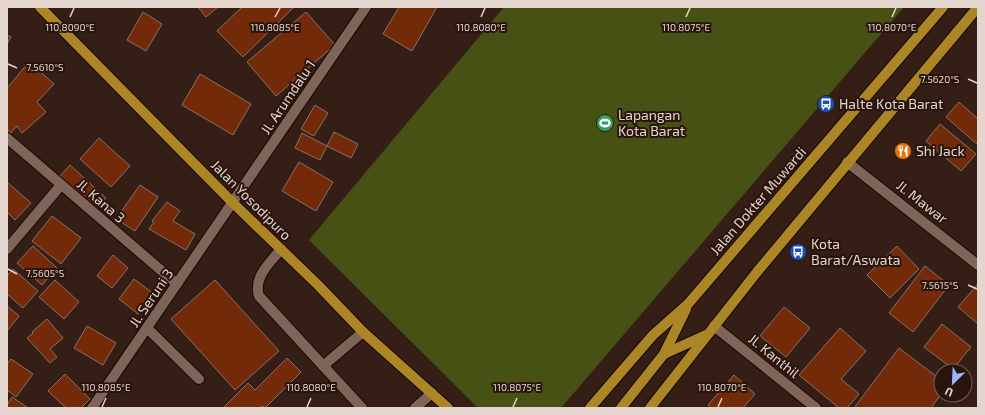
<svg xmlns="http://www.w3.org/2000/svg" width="985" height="415" viewBox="0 0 985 415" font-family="'Exo 2',sans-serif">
  <rect width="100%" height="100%" fill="#341e16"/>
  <polygon fill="#475114" points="504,7 904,7 561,408 478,408 309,240"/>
  <g fill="#732a08" stroke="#8c7066">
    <polygon points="198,7 218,7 206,17"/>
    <polygon points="242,7 294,7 243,57 217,31"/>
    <polygon points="399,7 437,7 412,51 383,34"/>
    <polygon points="143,12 162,24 146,51 127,40"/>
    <polygon points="306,12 335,45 276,96 247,62"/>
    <polygon points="7,35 11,37 7,44"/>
    <polygon points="29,62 54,84 37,102 46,112 22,133 17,126 11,133 7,129 7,88"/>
    <polygon points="200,74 251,104 233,135 182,105"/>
    <polygon points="959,102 978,119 978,145 946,117"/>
    <polygon points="315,105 328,113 314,136 301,129"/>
    <polygon points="940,124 976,154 961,171 926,141"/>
    <polygon points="334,132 358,144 351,158 327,146"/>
    <polygon points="302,133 327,146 320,160 295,148"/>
    <polygon points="99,138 130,166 111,187 80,159"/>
    <polygon points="299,162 333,182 316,211 282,191"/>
    <polygon points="70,165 106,198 95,210 59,177"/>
    <polygon points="7,182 31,203 15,220 7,212"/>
    <polygon points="140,185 158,197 135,231 116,219"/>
    <polygon points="167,202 180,211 173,221 195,234 186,250 149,229 154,222 152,221"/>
    <polygon points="52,216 81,238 61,264 32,241"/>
    <polygon points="33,246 57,268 42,285 17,263"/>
    <polygon points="897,246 919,269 890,298 867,275"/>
    <polygon points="113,255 128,268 112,288 97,276"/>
    <polygon points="925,266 949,285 913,332 889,313"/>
    <polygon points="13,269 38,291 23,308 7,294 7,276"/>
    <polygon points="134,279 154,294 138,314 119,299"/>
    <polygon points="55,280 79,302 64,319 39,297"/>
    <polygon points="215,280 279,351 235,390 171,319"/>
    <polygon points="978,284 978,324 958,307"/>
    <polygon points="7,306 19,316 7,331"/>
    <polygon points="784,307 810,328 786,357 760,336"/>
    <polygon points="47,319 63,338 50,349 57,357 50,363 27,338 33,333 32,332"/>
    <polygon points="942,324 971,347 953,369 924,347"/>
    <polygon points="87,326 116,343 103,365 74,348"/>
    <polygon points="840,328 866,351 841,379 859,394 847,408 839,408 799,375"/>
    <polygon points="899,348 941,380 941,394 931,408 854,408"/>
    <polygon points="287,358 301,372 265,408 262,406 260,408 223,408 248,383 255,390"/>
    <polygon points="11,359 33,374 16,397 7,390 7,364"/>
    <polygon points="65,374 90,399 81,408 66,408 48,391"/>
    <polygon points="734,375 755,394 743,408 712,408 708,405"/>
    <polygon points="12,397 28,408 7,408 7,405"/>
  </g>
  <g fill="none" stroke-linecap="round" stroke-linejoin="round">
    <g stroke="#1a0702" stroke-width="12">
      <g id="minor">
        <polyline points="7,138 177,284"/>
        <polyline points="847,162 978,265"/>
        <polyline points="7,249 61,185"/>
        <path d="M281 249C270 263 253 277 259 296L362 408"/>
        <polyline points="714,326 816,408"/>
        <polyline points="147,328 199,379"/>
        <polyline points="323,366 363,332"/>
        <polyline points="92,408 366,7"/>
        <polyline points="415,408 432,393"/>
      </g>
    </g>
    <g stroke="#1a0702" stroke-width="12">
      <g id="major">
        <polyline points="40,7 233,203 318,285 363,332 448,408"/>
        <polyline points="664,354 706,335"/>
        <polyline points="590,408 653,335 688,304 943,7"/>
        <polyline points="621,408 664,354 686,309"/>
        <polyline points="650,408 757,272 978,7"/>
      </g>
    </g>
    <use href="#minor" stroke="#7f645a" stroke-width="10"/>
    <use href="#major" stroke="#ab8627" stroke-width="10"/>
  </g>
  <path fill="none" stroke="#e4d5cf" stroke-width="1.5" d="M70 17 74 8M275 17 280 8M481 17 485 8M686 17 690 8M892 17 896 8M8 64 17 68M968 79 977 83M8 269 17 274M968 285 977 289M102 407 106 398M307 407 311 398M513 407 517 398M718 407 722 398"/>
  <defs>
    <g id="bus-disc" transform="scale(0.9)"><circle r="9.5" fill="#1a4fb4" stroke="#29140c"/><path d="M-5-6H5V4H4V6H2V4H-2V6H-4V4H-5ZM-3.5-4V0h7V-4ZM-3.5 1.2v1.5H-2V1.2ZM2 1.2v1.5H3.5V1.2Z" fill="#fff"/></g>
    <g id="stadium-disc" transform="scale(0.9)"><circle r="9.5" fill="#2e9e5b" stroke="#29140c"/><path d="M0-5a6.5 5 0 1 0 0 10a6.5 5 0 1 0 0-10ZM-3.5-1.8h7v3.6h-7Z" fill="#fff"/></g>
    <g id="restaurant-disc" transform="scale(0.9)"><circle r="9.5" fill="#e8710a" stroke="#29140c"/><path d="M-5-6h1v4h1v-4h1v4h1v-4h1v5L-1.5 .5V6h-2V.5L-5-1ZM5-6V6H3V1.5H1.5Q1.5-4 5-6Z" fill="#fff"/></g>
  </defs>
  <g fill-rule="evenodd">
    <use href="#bus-disc" x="826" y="104"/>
    <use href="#stadium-disc" x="605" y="123"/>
    <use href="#restaurant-disc" x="903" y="151"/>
    <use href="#bus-disc" x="798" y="252"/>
  </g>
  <g text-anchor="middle" stroke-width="4" stroke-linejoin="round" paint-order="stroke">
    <g font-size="14" fill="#e4d5cf" stroke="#29140c">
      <text transform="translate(288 97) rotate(-56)" y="5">Jl. Arumdalu 1</text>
      <text transform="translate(251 200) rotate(45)" y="5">Jalan Yosodipuro</text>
      <text transform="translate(101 201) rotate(41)" y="5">Jl. Kana 3</text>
      <text transform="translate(758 201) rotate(-49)" y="5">Jalan Dokter Muwardi</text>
      <text transform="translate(922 202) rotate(38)" y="5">Jl. Mawar</text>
      <text transform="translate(151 298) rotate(-56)" y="5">Jl. Seruni 3</text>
      <text transform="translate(774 356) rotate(39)" y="5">Jl. Kanthil</text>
    </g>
    <g font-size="14" fill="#e4d5cf" stroke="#29140c" text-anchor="start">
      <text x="839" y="109">Halte Kota Barat</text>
      <text x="618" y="120">Lapangan<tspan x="618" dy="16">Kota Barat</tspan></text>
      <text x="916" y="156">Shi Jack</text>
      <text x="811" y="249">Kota<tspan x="811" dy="16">Barat/Aswata</tspan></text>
    </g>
  </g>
  <g font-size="10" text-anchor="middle" fill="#e4d5cf" stroke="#29140c" stroke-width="4" stroke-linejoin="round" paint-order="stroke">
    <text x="275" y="31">110.8085°E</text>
    <text x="481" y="31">110.8080°E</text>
    <text x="686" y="31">110.8075°E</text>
    <text x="892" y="31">110.8070°E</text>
    <text x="70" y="31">110.8090°E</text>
    <text x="45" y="71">7.5610°S</text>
    <text x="940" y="83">7.5620°S</text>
    <text x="45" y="277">7.5605°S</text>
    <text x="940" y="289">7.5615°S</text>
    <text x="106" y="391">110.8085°E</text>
    <text x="311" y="391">110.8080°E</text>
    <text x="517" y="391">110.8075°E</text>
    <text x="722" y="391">110.8070°E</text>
  </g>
  <rect width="985" height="415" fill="none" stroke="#e4d5cf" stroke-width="16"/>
  <g transform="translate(953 383) rotate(204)"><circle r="19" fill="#29140c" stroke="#74615a"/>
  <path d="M0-3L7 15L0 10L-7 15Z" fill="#98b6fd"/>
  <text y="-6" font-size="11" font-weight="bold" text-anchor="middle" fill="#e4d5cf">U</text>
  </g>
</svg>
